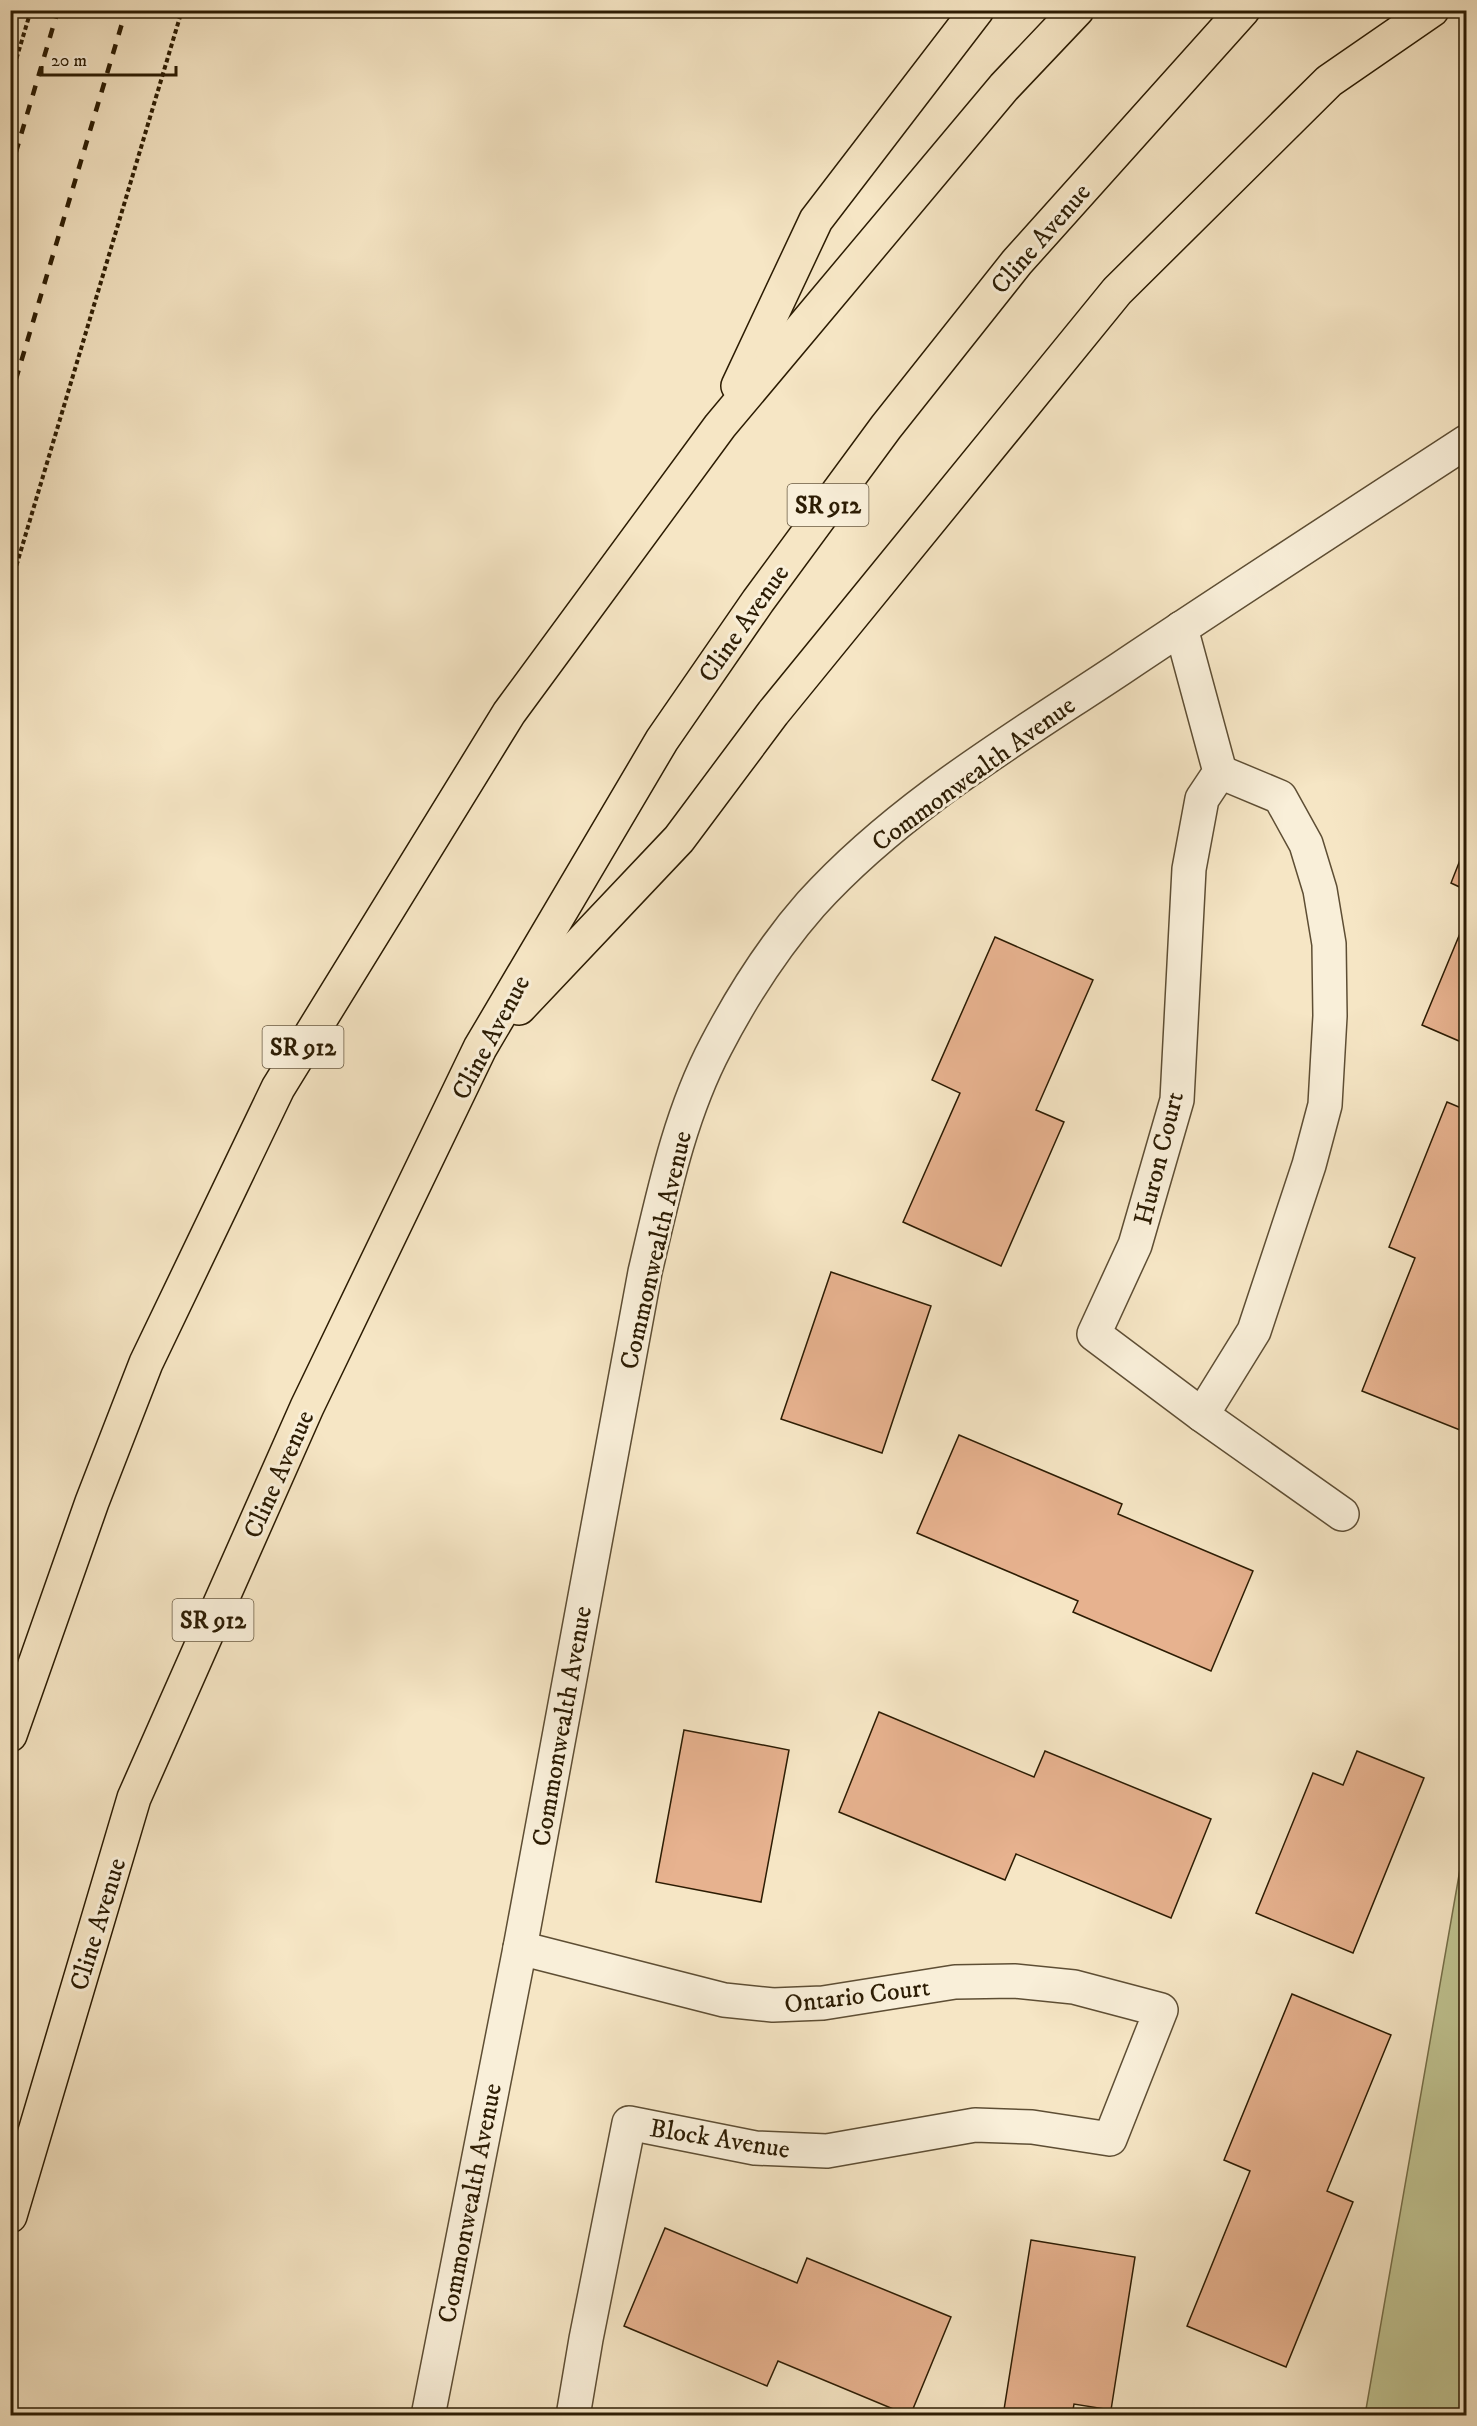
<svg xmlns="http://www.w3.org/2000/svg" width="1477" height="2426" viewBox="0 0 1477 2426" font-family="'IM FELL DW Pica',serif">
  <rect width="100%" height="100%" fill="#f6e6c5"/>
  <filter id="stains"><feTurbulence type="fractalNoise" baseFrequency=".00333" numOctaves="4"/><feColorMatrix values="0 0 0 0 .2 0 0 0 0 .09 0 0 0 0 .02 0 0 0 .5 -.17"/></filter>
  <radialGradient id="worn" r=".72"><stop offset=".6" stop-color="#630" stop-opacity="0"/><stop offset="1" stop-color="#630" stop-opacity=".3"/></radialGradient>
  <polygon fill="#c0c492" stroke="#76704a" stroke-width="1.5" points="1466,1835 1466,2415 1365,2415"/>
  <g fill="#e7b28f" stroke="#2c1c03" stroke-width="1.5">
    <polygon points="1466,845 1466,890 1451,883"/>
    <polygon points="1466,919 1466,1044 1422,1025"/>
    <polygon points="995,937 1093,980 1036,1110 1064,1122 1001,1266 903,1222 960,1093 932,1080"/>
    <polygon points="1447,1102 1466,1110 1466,1415 1460,1430 1362,1391 1415,1258 1389,1247"/>
    <polygon points="831,1272 931,1306 882,1453 781,1419"/>
    <polygon points="959,1435 1122,1504 1118,1514 1253,1571 1211,1671 1073,1612 1078,1601 917,1533"/>
    <polygon points="879,1712 1034,1777 1045,1751 1211,1819 1171,1918 1016,1854 1005,1880 839,1812"/>
    <polygon points="684,1730 789,1750 761,1902 656,1882"/>
    <polygon points="1357,1751 1424,1778 1353,1953 1256,1913 1313,1773 1343,1785"/>
    <polygon points="1292,1994 1391,2035 1327,2191 1353,2202 1286,2367 1187,2326 1250,2171 1224,2160"/>
    <polygon points="665,2228 797,2283 807,2258 951,2317 910,2416 778,2361 767,2386 624,2326"/>
    <polygon points="1031,2240 1135,2257 1111,2410 1074,2404 1072,2416 1003,2416"/>
  </g>
  <g fill="none" stroke-linecap="round" stroke-linejoin="round">
    <g stroke="#5e4e34" stroke-width="36">
      <g id="minor">
        <polyline points="1181,628 1220,772 1202,799 1189,869 1177,1100 1135,1245 1094,1334 1202,1415 1342,1514"/>
        <polyline points="1202,1415 1254,1331 1309,1165 1325,1105 1330,1016 1329,944 1320,890 1306,844 1280,797 1220,772"/>
        <polyline points="520,1948 724,2000 773,2005 823,2003 955,1982 1014,1981 1074,1987 1161,2010 1110,2139 1032,2127 975,2125 827,2151 755,2148 629,2123 586,2339 573,2416"/>
        <path d="M428 2416 520 1948 645 1272C663 1196 679 1116 716 1046 741 998 775 945 811 904 898 808 1013 740 1120 669 1235 592 1351 517 1466 442"/>
      </g>
    </g>
    <g stroke="#2c1c03" stroke-width="36">
      <g id="highway">
        <polyline points="738,386 816,220 977,10"/>
        <polyline points="519,1008 679,839 773,713 1117,291 1329,81 1432,10"/>
        <polyline points="10,1735 92,1502 146,1363 278,1088 509,713 720,426 1004,87 1077,10"/>
        <polyline points="10,2216 134,1798 307,1407 480,1048 662,740 758,601 886,427 1017,262 1243,10"/>
      </g>
    </g>
    <g stroke="#2c1c03" stroke-width="4" stroke-dasharray="4.5 3" stroke-linecap="butt">
      <polyline points="10,80 31,10"/>
      <polyline points="10,587 182,10"/>
      <polyline points="1462,2416 1466,2395"/>
    </g>
    <use href="#minor" stroke="#f9efd9" stroke-width="33"/>
    <use href="#highway" stroke="#f6e6c5" stroke-width="33"/>
    <g stroke="#2c1c03" stroke-width="4.5" stroke-dasharray="10 10" stroke-linecap="butt">
      <polyline points="10,172 58,10"/>
      <polyline points="10,399 126,10"/>
    </g>
  </g>
  <g text-anchor="middle" stroke-width="6" stroke-linejoin="round" paint-order="stroke">
    <g fill="#f9efd9" stroke="#6a5b43" stroke-width="1.5">
      <rect x="787.5" y="484" width="81" height="42" rx="4.5"/>
      <rect x="262.5" y="1026" width="81" height="42" rx="4.5"/>
      <rect x="172.5" y="1599" width="81" height="42" rx="4.5"/>
    </g>
    <g font-size="24" font-weight="bold" fill="#2c1c03">
      <text x="828" y="513">SR 912</text>
      <text x="303" y="1055">SR 912</text>
      <text x="213" y="1628">SR 912</text>
    </g>
    <g font-size="26" fill="#2c1c03" stroke="#f9efd9">
      <text transform="translate(1040 238) rotate(-49)" y="9">Cline Avenue</text>
      <text transform="translate(743 623) rotate(-55)" y="9">Cline Avenue</text>
      <text transform="translate(973 773) rotate(-36)" y="9">Commonwealth Avenue</text>
      <text transform="translate(490 1037) rotate(-62)" y="9">Cline Avenue</text>
      <text transform="translate(1158 1158) rotate(-76)" y="9">Huron Court</text>
      <text transform="translate(655 1250) rotate(-77)" y="9">Commonwealth Avenue</text>
      <text transform="translate(278 1474) rotate(-66)" y="9">Cline Avenue</text>
      <text transform="translate(561 1726) rotate(-80)" y="9">Commonwealth Avenue</text>
      <text transform="translate(97 1924) rotate(-73)" y="9">Cline Avenue</text>
      <text transform="translate(857 1995) rotate(-7)" y="9">Ontario Court</text>
      <text transform="translate(720 2138) rotate(9)" y="9">Block Avenue</text>
      <text transform="translate(469 2203) rotate(-79)" y="9">Commonwealth Avenue</text>
    </g>
  </g>
  <rect width="1477" height="2426" fill="none" stroke="#f6e6c5" stroke-width="36"/>
  <rect x="12" y="12" width="1453" height="2402" fill="none" stroke="#2c1c03" stroke-width="3"/>
  <rect x="18" y="18" width="1441" height="2390" fill="none" stroke="#2c1c03" stroke-width="1.5"/>
  <path d="M42 66v9h134v-9" fill="none" stroke="#2c1c03" stroke-width="3"/>
  <text x="51" y="66" font-size="18" fill="#2c1c03" stroke="#f9efd9" stroke-width="4.5" paint-order="stroke">20 m</text>
  <rect width="100%" height="100%" filter="url(#stains)"/>
  <rect width="100%" height="100%" fill="url(#worn)"/>
</svg>
